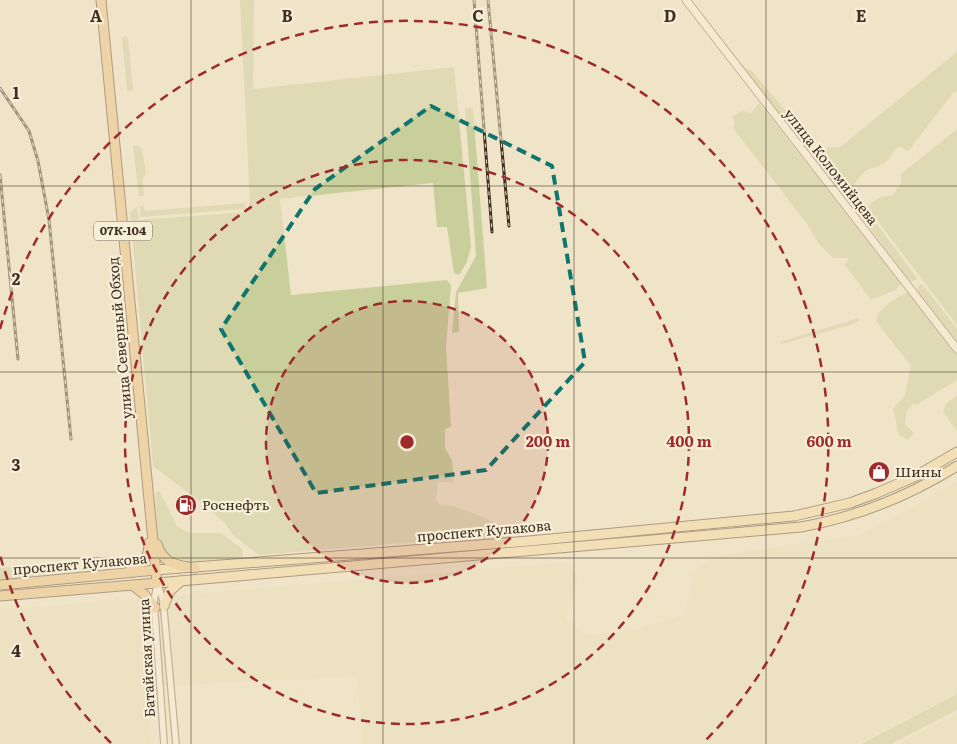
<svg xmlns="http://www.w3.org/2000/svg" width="957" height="744" viewBox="0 0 957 744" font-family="Literata,serif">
  <rect width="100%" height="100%" fill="#f0e4c8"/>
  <g fill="#e6deb5">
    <polygon points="957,481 957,693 859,744 364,744 356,676 148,687 151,744 0,744 0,610 569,562 578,578 566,619 588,635 626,632 685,615 694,572 714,556 856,536 885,523"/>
    <polygon points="957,714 957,744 897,744"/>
  </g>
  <g fill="#c9cf9b">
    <path d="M240 0H254L253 89 454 67 471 246 467 262 459 275 454 273 447 227H437L433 183 280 199 291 295 447 280 451 285 446 347 451 425V427L445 429V448L452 460 454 483 438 482 436 501 439 504C466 508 482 516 505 530L501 535 259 555 233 535 225 523 204 505 153 466 130 212 137 207 139 220 247 212 250 201Z"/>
    <polygon points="125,36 128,38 133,89 131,91 127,90 122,38"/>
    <path d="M957 52V91L953 93 910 149 907 151 899 146C893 150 892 157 887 161 881 167 872 167 866 171 859 176 850 189 849 197L844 199 814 161 828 147 839 148Z"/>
    <polygon points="745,68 751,70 791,117 787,122 783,121 744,70"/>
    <polygon points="759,103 901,284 896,290 871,300 845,265 849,258 833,258 819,244 807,224 733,128 735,123 732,116 743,111 751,113"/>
    <polygon points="465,108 473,108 487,288 458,293 459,332 452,333 456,292 476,256"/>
    <polygon points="957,129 957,325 867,207 878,198 893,195 901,183 901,174"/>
    <polygon points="136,145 142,149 146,174 142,179 144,196 139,196 133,146"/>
    <polygon points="245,203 245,209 140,217 140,206 143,205 145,211"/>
    <polygon points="861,206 864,207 917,278 916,280 910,282 860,214"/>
    <polygon points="920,284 923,285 957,329 957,345 919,296 917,288"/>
    <path d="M908 292 957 354V380L916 405 913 404 907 411 905 424 914 433 908 440 899 435C895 426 897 418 893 409L905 395 911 366 876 321C877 309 898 296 908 292Z"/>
    <polygon points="859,318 858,321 850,325 781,344 780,342"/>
    <polygon points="957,395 957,431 943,412 946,404"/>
    <path d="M157 491 160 492 177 526 189 533H221L242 549 243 557 241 559C220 560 170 572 161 546 155 531 157 511 155 495Z"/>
    <polygon points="70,563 75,563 77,567 74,571 0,580 0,568"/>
    <polygon points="957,694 957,710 891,744 861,744"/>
  </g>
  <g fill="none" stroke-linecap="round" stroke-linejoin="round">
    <g stroke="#8d765c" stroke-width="8">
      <g id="minor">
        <polyline points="157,583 163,600 176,744"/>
        <polyline points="157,585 154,601 164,744"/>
      </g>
    </g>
    <g stroke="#8d765c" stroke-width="9">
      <polyline id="tertiary" points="686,0 957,349"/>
    </g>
    <g stroke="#5b4430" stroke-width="11">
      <g id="primary">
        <polyline points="156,570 529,541 794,516 850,503 877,493 916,476 957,452"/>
        <path d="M157 583 801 527C856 517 909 496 957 466"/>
        <polyline points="164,606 169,592 181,581"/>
      </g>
    </g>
    <g stroke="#5b4430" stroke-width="11">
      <g id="trunk">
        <path d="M157 544C162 563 177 566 195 568"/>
        <path d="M130 570C143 565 149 557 149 543"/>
        <polyline points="0,585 156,570"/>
        <polyline points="132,585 145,595 155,608"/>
        <polyline points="0,596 157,583 101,0"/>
      </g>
    </g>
    <use href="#minor" stroke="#faf1dc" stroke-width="5.5"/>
    <use href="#tertiary" stroke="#faf1dc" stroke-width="7"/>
    <use href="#primary" stroke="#f3d9a0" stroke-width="9"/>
    <use href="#trunk" stroke="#eabe7c" stroke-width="9"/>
    <g stroke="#3d2e20" stroke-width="3">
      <g id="rail">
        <polyline points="474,0 492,232"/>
        <polyline points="488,0 509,226"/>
        <polyline points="0,88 29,131 38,161 49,220 71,439"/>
        <polyline points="0,175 18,359"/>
      </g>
    </g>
    <use href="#rail" stroke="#f7eed8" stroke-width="1" stroke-dasharray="4" stroke-linecap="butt"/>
  </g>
  <path d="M0 0H957V744H0ZM431 106 552 166 585 362 486 470 316 493 221 329 315 189Z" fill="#f0e4c8" fill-opacity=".55" fill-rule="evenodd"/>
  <path fill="none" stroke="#0f766e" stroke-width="4" stroke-dasharray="10 6" stroke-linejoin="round" d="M431 106 552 166 585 362 486 470 316 493 221 329 315 189Z"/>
  <path fill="none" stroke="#3d2e20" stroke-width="1" stroke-opacity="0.55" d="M191 0V744M383 0V744M574 0V744M766 0V744M0 186H957M0 372H957M0 558H957"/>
  <circle cx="407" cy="442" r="141" fill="#9e2a2b" fill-opacity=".12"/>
  <g fill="none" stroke="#9e2a2b" stroke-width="2.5" stroke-dasharray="9 6">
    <circle cx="407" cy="442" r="141"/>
    <circle cx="407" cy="442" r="282"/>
    <path d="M111 743A422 422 0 0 1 0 555M0 329A422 422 0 1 1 703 743"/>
  </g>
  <defs>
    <g id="shop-disc" transform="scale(1.125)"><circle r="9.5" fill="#9e2a2b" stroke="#f7eed8"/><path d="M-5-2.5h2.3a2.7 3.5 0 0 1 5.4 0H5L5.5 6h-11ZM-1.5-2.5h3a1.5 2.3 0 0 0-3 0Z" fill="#fff"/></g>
    <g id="fuel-disc" transform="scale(1.125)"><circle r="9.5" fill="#9e2a2b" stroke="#f7eed8"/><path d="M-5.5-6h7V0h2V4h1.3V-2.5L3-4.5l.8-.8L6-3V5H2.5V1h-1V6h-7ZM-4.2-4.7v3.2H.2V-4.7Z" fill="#fff"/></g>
  </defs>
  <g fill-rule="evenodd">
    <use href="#shop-disc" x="879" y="472"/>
    <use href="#fuel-disc" x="186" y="505"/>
  </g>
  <g text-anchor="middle" stroke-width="4.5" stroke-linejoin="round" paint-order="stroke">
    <rect fill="#f7eed8" stroke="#756857" stroke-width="1" x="94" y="221.5" width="58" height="19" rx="4"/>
    <g font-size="12" font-weight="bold" fill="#3d2e20">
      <text x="123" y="235">07К-104</text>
    </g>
    <g font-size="14" fill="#3d2e20" stroke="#f7eed8">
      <text transform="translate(831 167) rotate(52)" y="5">улица Коломийцева</text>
      <text transform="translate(120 338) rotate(-95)" y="5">улица Северный Обход</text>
      <text transform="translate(484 531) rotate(-5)" y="5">проспект Кулакова</text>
      <text transform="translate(80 564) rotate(-5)" y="5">проспект Кулакова</text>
      <text transform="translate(147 658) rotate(-93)" y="5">Батайская улица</text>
    </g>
    <g font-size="14" fill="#3d2e20" stroke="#f7eed8" text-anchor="start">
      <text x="895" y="477">Шины</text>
      <text x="202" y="510">Роснефть</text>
    </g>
  </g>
  <g font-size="16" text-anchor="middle" font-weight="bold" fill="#3d2e20" stroke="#f7eed8" stroke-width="4.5" stroke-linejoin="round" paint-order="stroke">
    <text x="96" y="22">A</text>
    <text x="287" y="22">B</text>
    <text x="478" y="22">C</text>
    <text x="670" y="22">D</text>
    <text x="861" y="22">E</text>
    <text x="16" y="99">1</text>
    <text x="16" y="285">2</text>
    <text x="16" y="471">3</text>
    <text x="16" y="657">4</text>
  </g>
  <circle cx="407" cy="442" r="8" fill="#9e2a2b" stroke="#f7eed8" stroke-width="2.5"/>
  <g font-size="15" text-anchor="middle" font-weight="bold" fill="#9e2a2b" stroke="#f7eed8" stroke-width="4.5" stroke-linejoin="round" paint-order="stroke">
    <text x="548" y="447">200 m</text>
    <text x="689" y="447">400 m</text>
    <text x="829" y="447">600 m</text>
  </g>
</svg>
